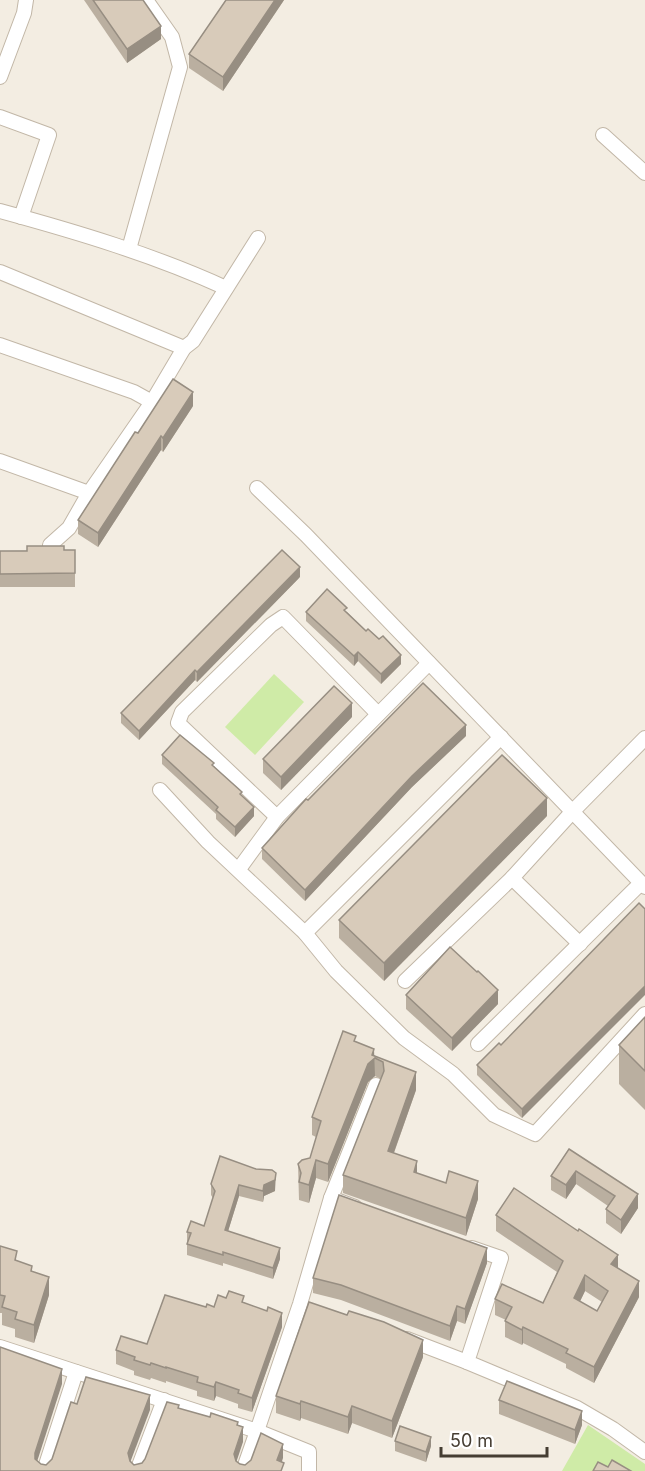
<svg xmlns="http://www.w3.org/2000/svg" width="645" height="1471" viewBox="0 0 645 1471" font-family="Inter,sans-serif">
  <rect width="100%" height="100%" fill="#f3ede2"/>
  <g fill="#cfeba7">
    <polygon points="274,674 304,702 255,755 225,727"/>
    <polygon points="588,1425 645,1464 645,1471 562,1471"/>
  </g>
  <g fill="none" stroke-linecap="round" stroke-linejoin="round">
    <g stroke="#c2b7a7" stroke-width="16">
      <g id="street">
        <polyline points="0,77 24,13 26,0"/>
        <polyline points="0,117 49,135 21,217"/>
        <polyline points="603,135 645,173"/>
        <path d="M0 211C77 232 154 255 226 288"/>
        <polyline points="129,249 180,67 172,37 146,0"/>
        <polyline points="0,272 184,348"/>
        <polyline points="0,345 134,392 152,402"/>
        <polyline points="0,461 89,493"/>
        <polyline points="257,488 306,535 645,887"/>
        <polyline points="50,545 69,528 89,493 152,402 184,348 193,341 258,238"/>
        <polyline points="160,790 208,842 305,933 336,971 404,1038 453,1074 494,1115 535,1134 645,1014"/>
        <polyline points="277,817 178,723 182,712 271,625 283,617 378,714"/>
        <polyline points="239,869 277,817 429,663"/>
        <polyline points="512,878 580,944"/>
        <polyline points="305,933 501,737"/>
        <polyline points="405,981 512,878 573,811 645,738"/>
        <polyline points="478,1044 641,883"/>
        <polyline points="331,1198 376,1085"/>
        <polyline points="472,1248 501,1258 467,1362 577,1408 613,1429 645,1452"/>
        <polyline points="407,1339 467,1362"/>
        <polyline points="0,1347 257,1431 300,1304 331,1198 355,1207"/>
        <polyline points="44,1471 76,1372"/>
        <polyline points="137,1471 164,1400"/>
        <polyline points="243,1471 257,1431 309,1452 309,1471"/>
      </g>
    </g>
    <use href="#street" stroke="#fff" stroke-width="14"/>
  </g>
  <g fill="#baafa0" fill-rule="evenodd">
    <polygon points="84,0 143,0 161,39 127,63"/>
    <polygon points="226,0 284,0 223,91 189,68 189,54"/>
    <polygon points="193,406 163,452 161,450 98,547 78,534 78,520 138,433"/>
    <polygon points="75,550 75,587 0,587 0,551"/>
    <polygon points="300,577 197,682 195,680 139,740 121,723 121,713"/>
    <polygon points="306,612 347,612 401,664 381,684 358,661 354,666 306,621"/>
    <polygon points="352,717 281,790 263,773 263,759"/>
    <polygon points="466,736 412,787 305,901 262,859 262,848 308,800"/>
    <polygon points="162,755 214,766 242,796 254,816 235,837 216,819 216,814 162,764"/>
    <polygon points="547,816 384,981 339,938 339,920"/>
    <polygon points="645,909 522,1118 477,1075 477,1065 501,1045"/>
    <polygon points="406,995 498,1004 452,1051 406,1009"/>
    <polygon points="645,1017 645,1110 619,1084 619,1045"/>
    <polygon points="356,1042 374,1056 416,1072 416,1090 394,1153 417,1173 478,1199 466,1236 343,1193 343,1175 381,1079 375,1076 368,1082 328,1182 316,1178 309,1203 299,1200 298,1164 310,1158 316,1137 312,1135 312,1117"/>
    <polygon points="569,1149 638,1208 621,1234 606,1223 606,1209 608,1206 576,1184 566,1199 551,1190 551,1176"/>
    <polygon points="220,1156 275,1191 264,1196 263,1202 239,1196 228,1231 280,1259 273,1279 223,1263 223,1266 187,1255 187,1232 204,1226 213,1198 211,1195 211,1184"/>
    <path d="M496 1215 618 1268 639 1297 594 1383 566 1368V1364L523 1343 522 1345 505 1337V1321L506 1320 495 1315V1299L543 1303 557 1272 496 1231ZM585 1291 602 1302 597 1311 580 1301Z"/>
    <polygon points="0,1246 17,1261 32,1271 49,1295 34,1343 15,1337 15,1329 2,1325 2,1313 0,1313"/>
    <polygon points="487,1263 465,1324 457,1321 450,1341 341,1300 313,1293 313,1278"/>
    <polygon points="244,1303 282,1327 252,1412 238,1408 238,1404 216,1396 214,1401 197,1396 197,1391 166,1381 166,1383 151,1378 150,1380 134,1375 134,1371 116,1364 116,1350 147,1344 206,1307"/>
    <polygon points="423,1357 392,1438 352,1423 348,1434 301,1418 300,1421 276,1413 276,1396"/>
    <polygon points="499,1400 582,1425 575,1444 499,1414"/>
    <polygon points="395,1441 431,1446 426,1462 395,1451"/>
  </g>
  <g fill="#978e82">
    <polygon points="275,0 284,0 223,91 223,77"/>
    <polygon points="161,26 161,39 127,63 127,49"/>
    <polygon points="193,392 193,406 163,452 163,438"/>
    <polygon points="161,436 161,450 98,547 98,533"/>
    <polygon points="300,567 300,577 197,682 197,672"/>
    <polygon points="358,652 358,661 354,666 354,656"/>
    <polygon points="401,655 401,664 381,684 381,674"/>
    <polygon points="195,670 195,680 139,740 139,731"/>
    <polygon points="352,703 352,717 281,790 281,777"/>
    <polygon points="466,725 466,736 412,787 305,901 305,890 412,776"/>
    <polygon points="547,798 547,816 384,981 384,963"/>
    <polygon points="254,807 254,816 235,837 235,827"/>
    <polygon points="645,986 645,995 522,1118 522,1109"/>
    <polygon points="498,990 498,1004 452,1051 452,1038"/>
    <polygon points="374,1049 375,1076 368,1082 328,1182 328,1164"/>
    <polygon points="416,1072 416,1090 388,1169 388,1151"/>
    <polygon points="316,1160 316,1178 309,1203 309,1185"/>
    <polygon points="417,1161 417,1179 414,1172"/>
    <polygon points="576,1171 576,1184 566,1199 566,1185"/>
    <polygon points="276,1173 275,1191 264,1196 263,1202 263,1191 264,1185"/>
    <polygon points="478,1181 478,1199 466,1236 466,1218"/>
    <polygon points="239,1185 239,1196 225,1241 225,1230"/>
    <polygon points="638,1194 638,1208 621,1234 621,1220"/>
    <polygon points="280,1248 280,1259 273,1279 273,1268"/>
    <polygon points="487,1248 487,1263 465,1324 465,1309"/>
    <polygon points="618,1255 618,1270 611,1264"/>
    <polygon points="585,1275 585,1291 574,1314 574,1298"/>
    <polygon points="49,1277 49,1295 34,1343 34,1325"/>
    <polygon points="639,1281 639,1297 594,1383 594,1367"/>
    <polygon points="457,1306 457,1321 450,1341 450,1326"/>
    <polygon points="282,1313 282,1327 252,1412 252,1398"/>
    <polygon points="523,1327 523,1343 522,1345 522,1330"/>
    <polygon points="423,1340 423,1357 392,1438 392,1421"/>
    <polygon points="62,1369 62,1384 35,1468 35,1453"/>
    <polygon points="216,1382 216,1396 214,1401 214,1387"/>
    <polygon points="150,1395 150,1410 128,1468 128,1453"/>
    <polygon points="301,1401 301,1418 300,1421 300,1404"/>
    <polygon points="352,1406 352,1423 348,1434 348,1417"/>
    <polygon points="582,1411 582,1425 575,1444 575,1430"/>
    <polygon points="243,1427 243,1442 234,1469 234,1454"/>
    <polygon points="431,1437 431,1446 426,1462 426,1452"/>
    <polygon points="283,1444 283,1458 279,1471 277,1460"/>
  </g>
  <g fill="#d8cbba" stroke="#978e82" stroke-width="1.5" fill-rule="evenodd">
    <polygon points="93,0 143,0 161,26 127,49"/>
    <polygon points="226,0 275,0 223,77 189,54"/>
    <polygon points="173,379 193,392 163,438 161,436 98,533 78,520 135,432 138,433"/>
    <polygon points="27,546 64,546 64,550 75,550 75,573 0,574 0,551 27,551"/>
    <polygon points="282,550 300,567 197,672 195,670 139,731 121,713"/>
    <polygon points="327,589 347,608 344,610 366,631 368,629 379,639 383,636 401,655 381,674 358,652 354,656 306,612"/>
    <polygon points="423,683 466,725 412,776 305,890 262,848 306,799 308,800"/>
    <polygon points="334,686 352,703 281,777 263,759"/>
    <polygon points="180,735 214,763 212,765 242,792 240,794 254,807 235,827 216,810 218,807 162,755"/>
    <polygon points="502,755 547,798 384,963 339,920"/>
    <polygon points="639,903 645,909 645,986 522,1109 477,1065 499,1043 501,1045"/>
    <polygon points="450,947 477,972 478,971 498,990 452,1038 406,995"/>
    <polygon points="645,1017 645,1071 619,1045"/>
    <polygon points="343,1031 356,1036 354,1041 374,1049 372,1055 416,1072 388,1151 417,1161 414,1172 446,1183 449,1171 478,1181 466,1218 343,1175 384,1071 383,1062 375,1058 368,1064 328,1164 316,1160 309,1185 299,1182 301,1173 298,1164 302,1160 310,1158 321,1121 312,1117"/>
    <polygon points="569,1149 638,1194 621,1220 606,1209 615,1196 576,1171 566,1185 551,1176"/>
    <polygon points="220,1156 256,1169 272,1170 276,1173 275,1180 264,1185 263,1191 239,1185 225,1230 280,1248 273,1268 223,1252 223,1255 187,1244 191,1233 187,1232 191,1221 204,1226 215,1191 211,1184"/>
    <path d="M514 1188 578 1231 579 1229 618 1255 611 1264 639 1281 594 1367 566 1353 568 1349 523 1327 522 1330 505 1321 512 1307 495 1299 502 1284 543 1303 563 1261 496 1215ZM585 1275 608 1291 597 1311 574 1298Z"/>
    <polygon points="339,1195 487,1248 465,1309 457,1306 450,1326 341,1285 313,1278"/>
    <polygon points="0,1246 17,1251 15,1260 32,1266 31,1271 49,1277 34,1325 15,1319 17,1312 2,1307 5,1296 0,1295"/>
    <polygon points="229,1291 244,1296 242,1302 267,1311 268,1307 282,1313 252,1398 238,1393 239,1390 216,1382 214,1387 197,1382 198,1377 166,1367 166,1368 151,1363 150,1365 134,1360 135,1357 116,1350 121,1336 147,1344 165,1295 206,1307 207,1304 214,1307 218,1295 226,1298"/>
    <polygon points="309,1302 347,1315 349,1311 384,1322 423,1340 392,1421 352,1406 348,1417 301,1401 300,1404 276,1396"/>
    <polygon points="0,1347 62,1369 35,1453 35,1459 41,1464 46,1465 52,1459 71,1402 77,1404 86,1377 150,1395 128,1453 130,1461 134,1465 142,1463 145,1459 167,1402 179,1405 178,1408 210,1417 211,1413 238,1422 237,1425 243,1427 234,1454 236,1461 240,1464 245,1465 251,1460 261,1433 283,1444 277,1460 284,1463 281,1471 0,1471"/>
    <polygon points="507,1381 582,1411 575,1430 499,1400"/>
    <polygon points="400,1426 431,1437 426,1452 395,1441"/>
    <polygon points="612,1460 631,1471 593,1471 598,1462 608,1467"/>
  </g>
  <path d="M441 1447v9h106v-9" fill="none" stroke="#453d32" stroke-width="3"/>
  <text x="450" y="1447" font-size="18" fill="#453d32" stroke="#ffffff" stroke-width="4.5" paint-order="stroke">50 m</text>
</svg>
